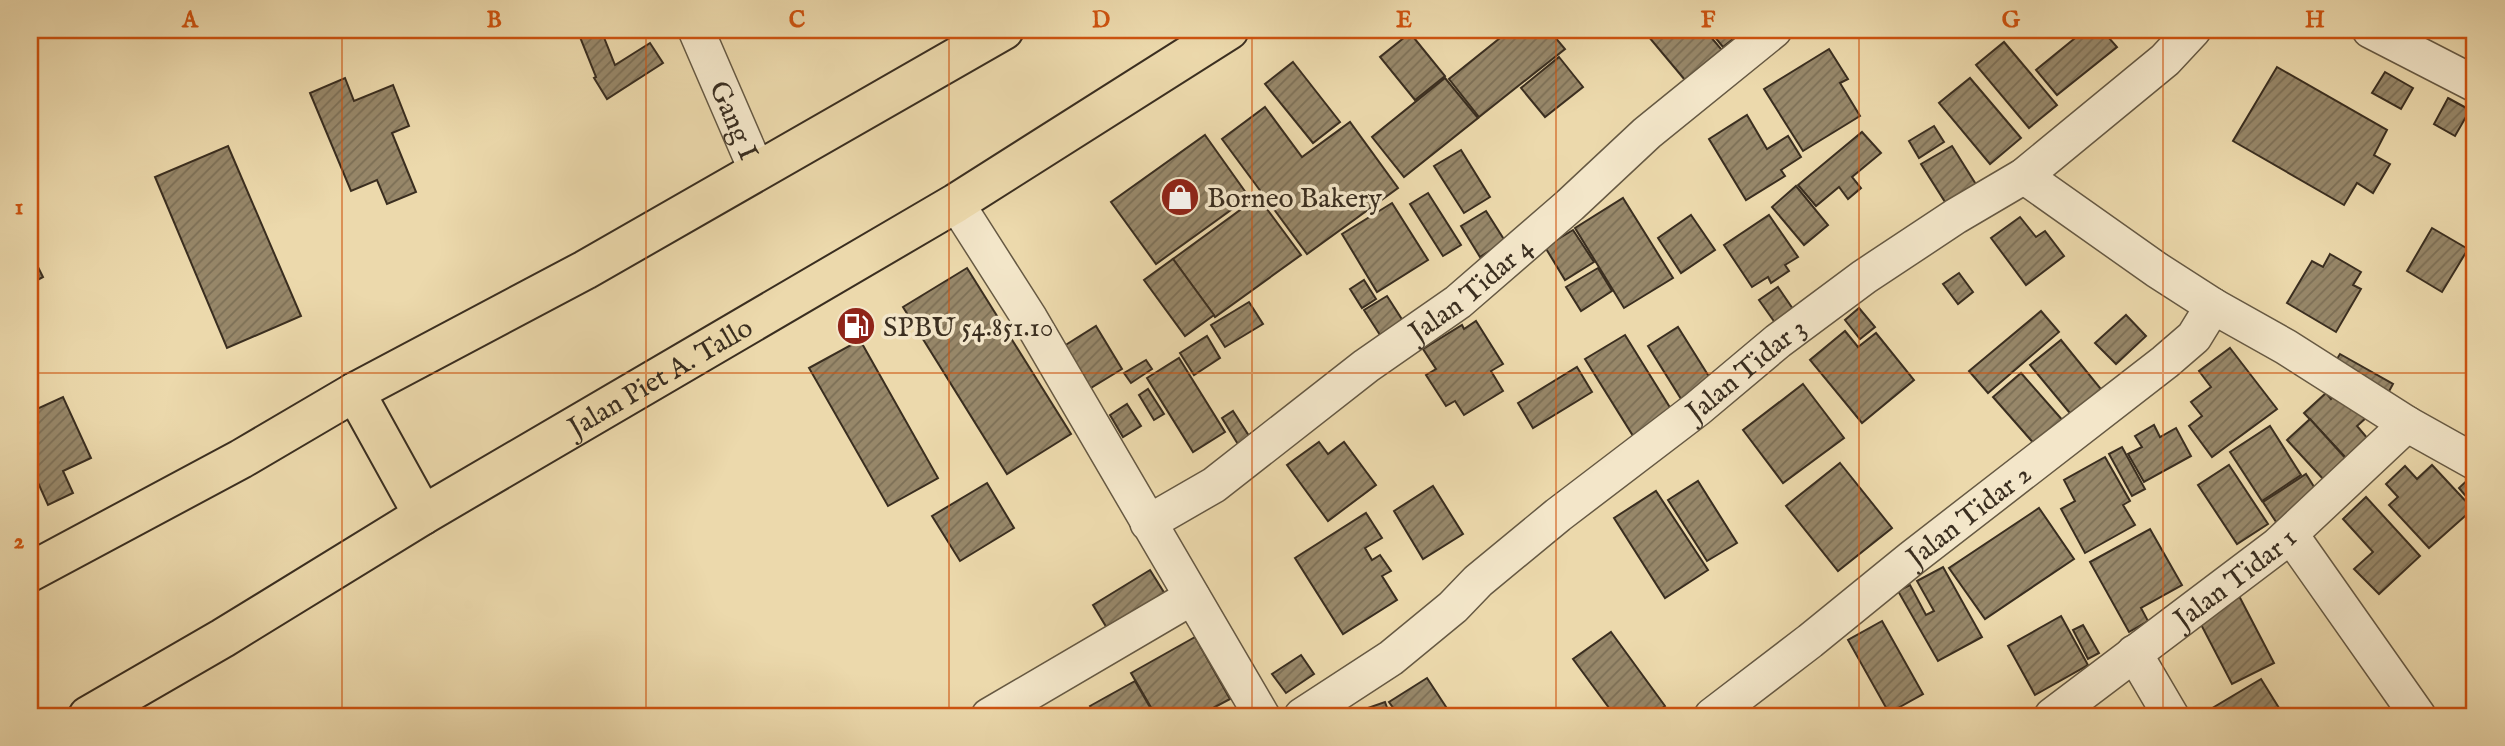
<svg xmlns="http://www.w3.org/2000/svg" width="2505" height="746" viewBox="0 0 2505 746" font-family="'IM FELL English',serif">
  <defs>
    <pattern id="building-hatch" width="6" height="6" patternUnits="userSpaceOnUse" patternTransform="scale(1.75)"><rect width="6" height="6" fill="#978769"/><path d="M-1 1l2-2M0 6l6-6M5 7l2-2" fill="none" stroke="#7c6f56"/></pattern>
  </defs>
  <rect width="100%" height="100%" fill="#ecd9ac"/>
  <filter id="stains"><feTurbulence type="fractalNoise" baseFrequency=".00286" numOctaves="4"/><feColorMatrix values="0 0 0 0 .2 0 0 0 0 .09 0 0 0 0 .02 0 0 0 .5 -.17"/></filter>
  <radialGradient id="worn" r=".72"><stop offset=".6" stop-color="#630" stop-opacity="0"/><stop offset="1" stop-color="#630" stop-opacity=".3"/></radialGradient>
  <g fill="url(#building-hatch)" stroke="#3a2e20" stroke-width="2">
    <polygon points="601,30 615,65 650,43 663,63 607,99 594,78 596,77 580,37"/>
    <polygon points="1510,30 1549,30 1565,49 1479,117 1449,79"/>
    <polygon points="1643,30 1705,30 1727,56 1690,86"/>
    <polygon points="1709,30 1742,30 1743,31 1723,47"/>
    <polygon points="2085,30 2102,30 2117,47 2057,95 2036,70"/>
    <polygon points="1410,33 1445,76 1415,100 1380,57"/>
    <polygon points="2004,42 2057,105 2029,128 1976,65"/>
    <polygon points="1829,49 1848,79 1840,83 1860,116 1803,151 1764,89"/>
    <polygon points="1559,57 1583,87 1545,117 1521,88"/>
    <polygon points="1293,62 1340,122 1313,143 1265,84"/>
    <polygon points="2277,67 2387,130 2374,155 2390,164 2373,193 2357,183 2344,205 2233,141"/>
    <polygon points="2385,72 2413,88 2401,109 2372,93"/>
    <polygon points="345,78 354,101 393,85 409,126 392,133 416,192 387,204 377,180 351,191 310,93"/>
    <polygon points="1445,78 1478,118 1404,177 1372,137"/>
    <polygon points="1970,78 2021,138 1990,164 1939,103"/>
    <polygon points="2448,98 2470,110 2455,136 2434,124"/>
    <polygon points="1265,107 1302,157 1350,122 1398,188 1307,254 1222,139"/>
    <polygon points="1747,115 1767,149 1788,136 1801,157 1781,170 1785,176 1746,200 1709,139"/>
    <polygon points="1934,126 1944,142 1919,158 1909,141"/>
    <polygon points="1862,132 1881,153 1852,177 1861,188 1848,199 1839,187 1816,206 1798,185"/>
    <polygon points="1205,135 1249,197 1156,264 1111,202"/>
    <polygon points="228,146 301,316 227,348 155,177"/>
    <polygon points="1952,146 1977,186 1947,205 1921,164"/>
    <polygon points="1461,150 1490,197 1464,213 1434,166"/>
    <polygon points="1796,186 1828,225 1804,245 1772,207"/>
    <polygon points="1428,193 1461,245 1443,256 1410,204"/>
    <polygon points="1258,197 1301,255 1215,317 1173,259"/>
    <polygon points="1623,198 1673,278 1624,308 1575,228"/>
    <polygon points="1392,203 1428,260 1377,292 1342,234"/>
    <polygon points="1486,211 1505,241 1480,257 1461,226"/>
    <polygon points="1691,215 1715,250 1681,273 1658,238"/>
    <polygon points="1769,215 1798,257 1785,265 1789,271 1771,283 1768,277 1752,287 1724,245"/>
    <polygon points="2020,217 2036,237 2045,231 2064,256 2026,285 1991,238"/>
    <polygon points="2432,228 2468,249 2442,292 2407,271"/>
    <polygon points="1573,230 1594,262 1565,280 1545,247"/>
    <polygon points="31,253 43,277 30,284 30,254"/>
    <polygon points="2330,254 2361,272 2353,285 2361,289 2336,332 2287,303 2312,261 2323,267"/>
    <polygon points="1173,259 1214,315 1185,336 1144,280"/>
    <polygon points="967,268 1071,434 1007,474 903,307"/>
    <polygon points="1598,268 1612,291 1581,311 1566,287"/>
    <polygon points="1959,273 1973,292 1958,304 1943,284"/>
    <polygon points="1364,280 1376,299 1362,308 1350,289"/>
    <polygon points="1778,287 1797,315 1778,327 1759,300"/>
    <polygon points="1387,296 1403,321 1380,335 1364,310"/>
    <polygon points="1249,302 1263,324 1225,347 1211,325"/>
    <polygon points="1859,308 1875,327 1860,339 1845,320"/>
    <polygon points="2041,311 2059,332 1988,393 1969,371"/>
    <polygon points="2126,315 2146,336 2116,364 2095,343"/>
    <polygon points="1476,321 1503,364 1491,371 1503,391 1464,415 1455,401 1446,406 1426,375 1436,369 1423,349 1462,325 1464,329"/>
    <polygon points="1096,326 1122,369 1089,389 1064,346"/>
    <polygon points="1678,327 1713,383 1683,402 1648,346"/>
    <polygon points="1845,331 1858,347 1876,333 1914,380 1862,423 1810,360"/>
    <polygon points="1625,335 1674,414 1635,439 1585,359"/>
    <polygon points="1207,336 1220,358 1194,375 1180,353"/>
    <polygon points="860,340 938,478 888,506 809,368"/>
    <polygon points="2061,340 2109,399 2079,424 2030,365"/>
    <polygon points="2230,348 2277,409 2212,457 2189,426 2202,416 2191,402 2211,387 2199,371"/>
    <polygon points="2340,354 2393,384 2387,395 2334,364"/>
    <polygon points="1179,358 1225,432 1193,452 1147,378"/>
    <polygon points="1146,360 1152,369 1131,383 1124,373"/>
    <polygon points="1577,367 1592,392 1533,428 1518,403"/>
    <polygon points="2021,373 2072,431 2044,455 1993,397"/>
    <polygon points="1803,384 1844,438 1783,483 1743,430"/>
    <polygon points="1148,389 1164,414 1154,420 1139,395"/>
    <polygon points="2340,390 2366,418 2357,426 2368,439 2347,459 2304,413 2326,393 2331,399"/>
    <polygon points="30,393 37,409 63,397 91,458 63,471 73,493 48,505 30,465"/>
    <polygon points="1127,404 1141,426 1123,437 1110,415"/>
    <polygon points="1233,411 1251,439 1239,446 1222,418"/>
    <polygon points="2310,419 2348,461 2325,481 2287,440"/>
    <polygon points="2154,425 2160,437 2176,428 2191,456 2144,482 2128,454 2142,447 2135,436"/>
    <polygon points="2270,426 2301,475 2262,501 2230,452"/>
    <polygon points="1319,442 1328,454 1344,442 1376,485 1328,521 1287,465"/>
    <polygon points="2122,447 2145,489 2132,496 2109,454"/>
    <polygon points="2105,457 2130,501 2123,505 2135,525 2085,553 2061,509 2075,501 2064,480"/>
    <polygon points="1840,463 1892,528 1838,571 1786,506"/>
    <polygon points="2229,465 2268,524 2237,544 2198,485"/>
    <polygon points="2432,465 2473,509 2429,548 2389,505 2398,497 2386,484 2405,466 2417,479"/>
    <polygon points="2475,473 2475,507 2459,488"/>
    <polygon points="2306,474 2321,498 2278,525 2263,502"/>
    <polygon points="1698,481 1737,543 1707,561 1668,500"/>
    <polygon points="987,483 1014,528 960,561 932,516"/>
    <polygon points="1433,486 1463,534 1423,559 1394,511"/>
    <polygon points="1656,491 1708,570 1665,598 1614,518"/>
    <polygon points="2366,497 2420,556 2379,594 2354,569 2373,552 2343,519"/>
    <polygon points="2039,508 2074,559 1985,619 1949,568"/>
    <polygon points="1366,513 1382,538 1365,548 1372,560 1380,555 1391,571 1382,576 1397,600 1343,634 1295,558"/>
    <polygon points="2150,529 2182,585 2141,608 2148,621 2129,632 2090,562"/>
    <polygon points="1943,567 1982,637 1938,661 1898,591 1910,585 1926,615 1934,611 1917,581"/>
    <polygon points="1150,570 1170,602 1113,638 1093,605"/>
    <polygon points="2237,592 2274,663 2232,684 2195,613"/>
    <polygon points="2061,616 2088,665 2035,695 2008,646"/>
    <polygon points="1882,621 1923,694 1889,713 1848,640"/>
    <polygon points="2083,625 2099,653 2088,659 2073,630"/>
    <polygon points="1611,632 1665,706 1652,716 1615,716 1573,659"/>
    <polygon points="1195,637 1230,699 1198,716 1156,716 1131,673"/>
    <polygon points="1301,655 1314,674 1286,693 1272,674"/>
    <polygon points="1427,678 1452,716 1399,716 1389,702"/>
    <polygon points="2261,679 2284,716 2199,716"/>
    <polygon points="1135,681 1155,716 1096,716 1090,706"/>
    <polygon points="1385,702 1390,716 1345,716"/>
  </g>
  <g fill="none" stroke-linecap="round" stroke-linejoin="round">
    <g stroke="#665943" stroke-width="38">
      <g id="minor">
        <path id="s1" d="M696 30 757 171"/>
        <polyline points="2370,30 2475,84"/>
        <polyline points="2024,176 2157,270 2213,306 2286,347 2407,424 2475,462"/>
        <polyline points="956,203 1030,319 1262,716"/>
        <path id="s2" d="M1148 523 1214 485 1366 366 1458 302 1570 205 1647 133 1774 30"/>
        <polyline points="2290,534 2418,716"/>
        <polyline points="2134,653 2171,716"/>
        <polyline points="989,716 1192,597"/>
        <path id="s3" d="M1302 716 1391 658 1453 607 1478 581 1558 515 1697 409 1778 341 1864 277 1956 216 2024 176 2165 60 2193 30"/>
        <path id="s4" d="M1712 716 1810 641 1912 558 2165 362 2194 337 2213 306"/>
        <path id="s5" d="M2052 716 2277 546 2407 424"/>
      </g>
    </g>
    <g stroke="#3a2e20" stroke-width="42">
      <g id="major">
        <polyline points="355,392 423,515"/>
        <polyline points="30,572 241,459 355,392 585,270 1004,30"/>
        <path id="s6" d="M88 716 223 638 423 515 956 203 1229 30"/>
      </g>
    </g>
    <use href="#minor" stroke="#f3e6c9" stroke-width="35"/>
    <use href="#major" stroke="#ecd9ac" stroke-width="38"/>
  </g>
  <path fill="none" stroke="#ce530f" stroke-width="2" stroke-opacity="0.55" d="M342 30V716M646 30V716M949 30V716M1252 30V716M1556 30V716M1859 30V716M2163 30V716M30 373H2475"/>
  <defs>
    <g id="shop-disc" transform="scale(2.0125)"><circle r="9.5" fill="#8f2418" stroke="#f3e6c9"/><path d="M-5-2.5h2.3a2.7 3.5 0 0 1 5.4 0H5L5.5 6h-11ZM-1.5-2.5h3a1.5 2.3 0 0 0-3 0Z" fill="#fff"/></g>
    <g id="fuel-disc" transform="scale(2.0125)"><circle r="9.5" fill="#8f2418" stroke="#f3e6c9"/><path d="M-5.5-6h7V0h2V4h1.3V-2.5L3-4.5l.8-.8L6-3V5H2.5V1h-1V6h-7ZM-4.2-4.7v3.2H.2V-4.7Z" fill="#fff"/></g>
  </defs>
  <g fill-rule="evenodd">
    <use href="#shop-disc" x="1180" y="197"/>
    <use href="#fuel-disc" x="856" y="326"/>
  </g>
  <g text-anchor="middle" stroke-width="7" stroke-linejoin="round" paint-order="stroke">
    <g font-size="28" fill="#3a2e20" stroke="#f3e6c9">
      <text dy="10" stroke="none"><textPath href="#s1" startOffset="98">Gang I</textPath></text>
      <text dy="10" stroke="none"><textPath href="#s2" startOffset="399">Jalan Tidar 4</textPath></text>
      <text dy="10" stroke="none"><textPath href="#s3" startOffset="564">Jalan Tidar 3</textPath></text>
      <text dy="10" stroke="none"><textPath href="#s6" startOffset="665">Jalan Piet A. Tallo</textPath></text>
      <text dy="10" stroke="none"><textPath href="#s4" startOffset="326">Jalan Tidar 2</textPath></text>
      <text dy="10" stroke="none"><textPath href="#s5" startOffset="229">Jalan Tidar 1</textPath></text>
    </g>
    <g font-size="28" fill="#3a2e20" stroke="#f3e6c9" text-anchor="start">
      <text x="1207" y="207">Borneo Bakery</text>
      <text x="883" y="336">SPBU 54.851.10</text>
    </g>
  </g>
  <rect width="2505" height="746" fill="none" stroke="#ecd9ac" stroke-width="77"/>
  <rect x="38" y="38" width="2428" height="670" fill="none" stroke="#ce530f" stroke-width="2.5"/>
  <g font-size="23" text-anchor="middle" font-weight="bold" fill="#ce530f">
    <text x="190" y="27">A</text>
    <text x="494" y="27">B</text>
    <text x="797" y="27">C</text>
    <text x="1101" y="27">D</text>
    <text x="1404" y="27">E</text>
    <text x="1708" y="27">F</text>
    <text x="2011" y="27">G</text>
    <text x="2315" y="27">H</text>
    <text x="19" y="214">1</text>
    <text x="19" y="548">2</text>
  </g>
  <rect width="100%" height="100%" filter="url(#stains)"/>
  <rect width="100%" height="100%" fill="url(#worn)"/>
</svg>
